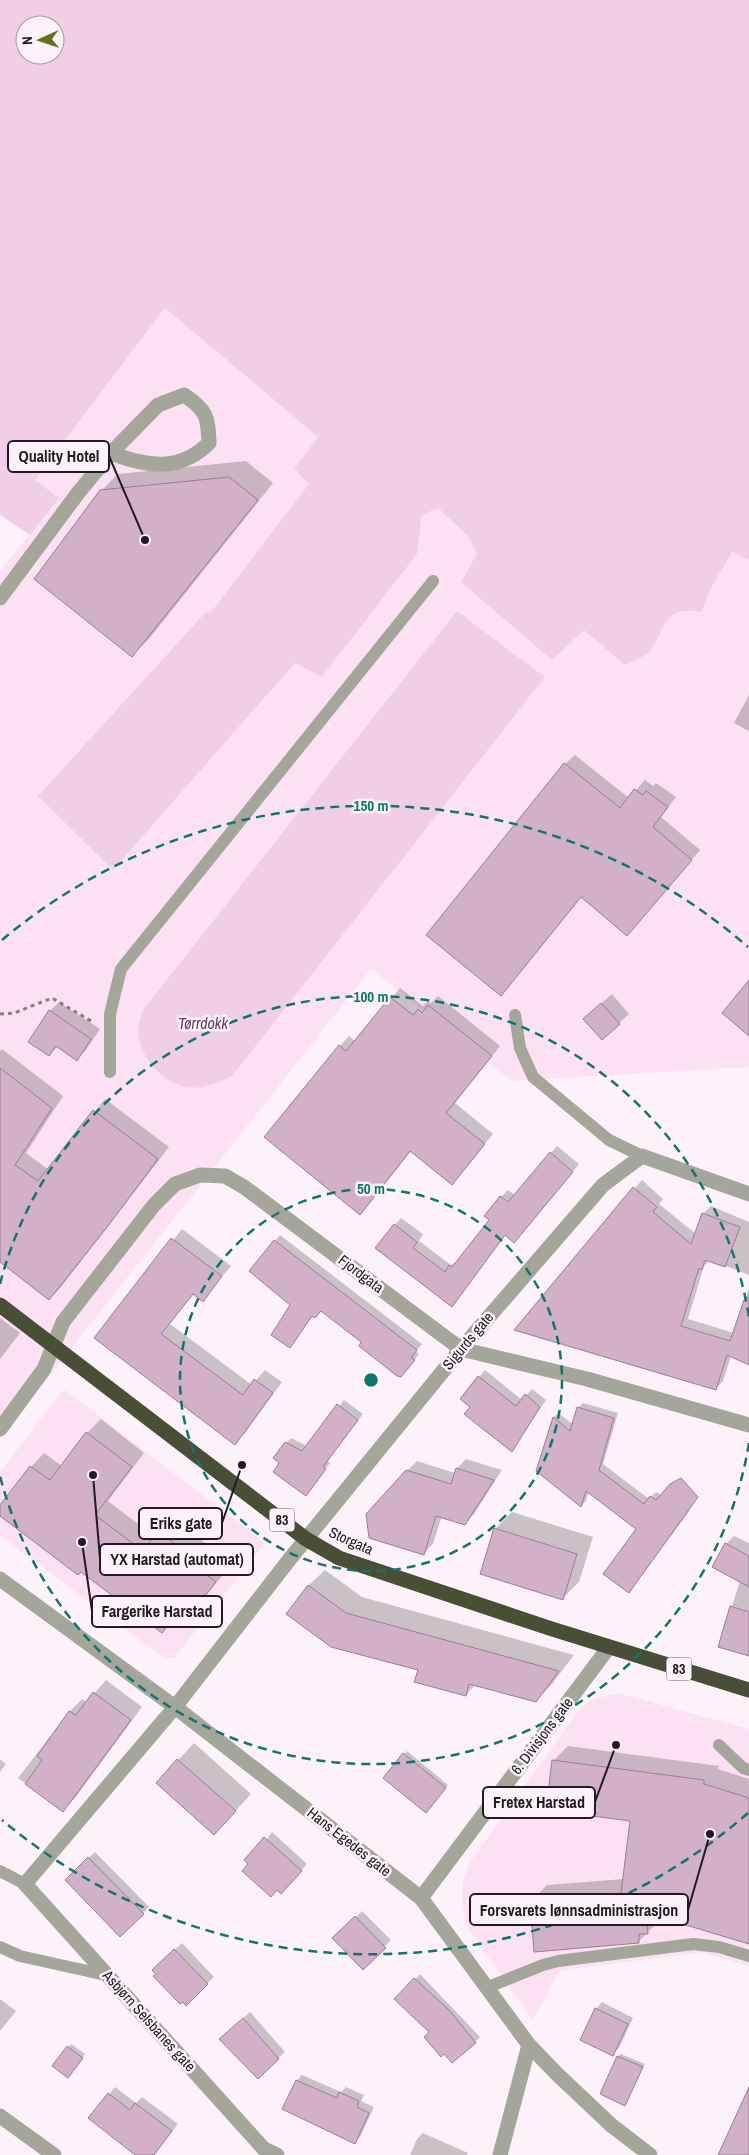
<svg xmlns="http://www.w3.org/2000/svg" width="749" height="2155" viewBox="0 0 749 2155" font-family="'Archivo Narrow',sans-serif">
  <rect width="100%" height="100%" fill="#fdf2f9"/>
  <g fill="#fce1f3">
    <polygon points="165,308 318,437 294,469 310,484 211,612 205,613 113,869 295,662 322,677 417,554 422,515 438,508 468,536 477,554 584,630 648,653 669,617 686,609 702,612 709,592 732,552 749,560 749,1067 512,1081 371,969 0,1439 0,571 59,498 35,480"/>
    <polygon points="65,1390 265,1543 174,1658 164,1658 0,1535 0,1472 61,1392"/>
    <polygon points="618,1693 749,1729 749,1966 704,1953 697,1953 562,1970 556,1976 533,2020 467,1927 462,1902 463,1881 468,1865 581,1707 594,1699"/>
  </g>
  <g fill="#f0cee5" fill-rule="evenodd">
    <path d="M0 0H749V560L732 552 709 592 702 612C661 605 668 628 649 652 644 657 632 661 625 665L584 630 552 660 461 582 477 554 468 536 438 508 422 515 417 554 322 677 295 663 113 870 38 796 205 613 211 612 309 484 294 469 318 437 165 308 35 480 59 498 30 535 0 515ZM25 25H55V55H25Z"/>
    <path d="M457 611 545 677 232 1076C219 1082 203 1090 188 1087 162 1084 138 1055 138 1029 139 1023 141 1016 143 1010Z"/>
  </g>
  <g fill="#0003">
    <polygon points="246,461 273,483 149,639 132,655 101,491 118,474"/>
    <polygon points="749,695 749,731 734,723"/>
    <polygon points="575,755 629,798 645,780 653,786 656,783 676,797 661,817 700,850 627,935 582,896 501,994 565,764"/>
    <polygon points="400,988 423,1006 428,1001 431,1003 438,996 500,1046 455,1103 493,1134 452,1183 411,1151 369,1204 340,1046 349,1036 355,1041"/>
    <polygon points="612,994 629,1014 602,1039 594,1010"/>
    <polygon points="59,1002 100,1029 86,1050 77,1059 58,1046 49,1055 50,1011"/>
    <polygon points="2,1049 63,1096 26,1153 49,1170 105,1099 169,1147 61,1287 49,1299 0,1260 0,1051"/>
    <polygon points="557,1146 579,1164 521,1235 506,1234 451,1305 395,1225 401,1218 423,1234 419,1241 451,1265 458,1260 491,1220 486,1216 501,1197 508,1190 515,1195"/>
    <polygon points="642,1180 663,1199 659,1204 696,1234 703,1214 711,1206 749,1222 749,1275 710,1260 704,1266 688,1319 734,1333 749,1289 749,1363 731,1356 723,1381 715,1389 516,1329"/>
    <polygon points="182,1229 231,1266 202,1300 194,1293 170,1324 252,1385 265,1370 282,1382 245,1433 235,1443 96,1338"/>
    <polygon points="280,1235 422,1344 416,1351 419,1354 407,1370 363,1342 322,1310 315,1317 313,1315 290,1346 292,1304 275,1241"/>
    <polygon points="0,1318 20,1333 0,1359"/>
    <polygon points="485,1370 522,1400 532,1389 546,1400 512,1450 462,1399"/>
    <polygon points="344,1400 363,1414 327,1461 330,1463 306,1495 281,1462 286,1443 291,1438 307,1446"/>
    <polygon points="583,1403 618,1413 603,1464 649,1499 656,1492 690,1510 629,1592 638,1529 589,1491 586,1501 581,1506 538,1471 554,1417 558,1413 573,1424 578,1408"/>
    <polygon points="101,1419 144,1453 108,1501 155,1537 173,1518 219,1554 216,1558 229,1568 198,1604 191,1598 162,1632 82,1570 0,1514 0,1507 31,1467 44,1453 62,1466 87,1433"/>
    <polygon points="466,1459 502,1470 474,1514 465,1523 442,1516 433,1544 424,1553 407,1471 417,1461 455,1473 457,1468"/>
    <polygon points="512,1512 593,1537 579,1582 563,1598 482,1573 496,1528"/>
    <polygon points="734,1536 749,1543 749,1635 719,1646 740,1581 726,1544"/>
    <polygon points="325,1570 362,1597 574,1655 552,1684 536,1701 476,1684 466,1695 419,1669 308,1586"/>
    <polygon points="106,1680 142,1707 75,1798 63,1810 18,1778 70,1711 82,1699 87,1702"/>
    <polygon points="194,1743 251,1794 230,1817 157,1783"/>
    <polygon points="568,1746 719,1766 718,1769 749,1779 749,1943 676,1920 658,1922 639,1941 532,1900 547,1885 624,1879 632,1820 553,1761"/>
    <polygon points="407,1751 448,1785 429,1809 384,1777"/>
    <polygon points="0,1759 6,1764 0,1772"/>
    <polygon points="272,1832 307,1864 287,1886 250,1864"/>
    <polygon points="95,1852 149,1907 120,1936 66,1880"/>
    <polygon points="362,1911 391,1940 363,1968 335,1939"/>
    <polygon points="182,1943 214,1977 186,2004 154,1970"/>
    <polygon points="420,1974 480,2037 475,2042 396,1999"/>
    <polygon points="0,1999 16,2011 0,2031"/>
    <polygon points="602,2002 633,2018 619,2048 612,2054 596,2009"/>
    <polygon points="250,2012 285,2052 258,2078 227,2033"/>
    <polygon points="71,2044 85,2054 71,2073 54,2066"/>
    <polygon points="621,2054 645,2064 625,2104 618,2056"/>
    <polygon points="302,2075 341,2092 346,2087 364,2095 361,2101 374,2107 360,2137 355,2142 297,2080"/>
    <polygon points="115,2087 136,2103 142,2097 178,2124 154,2155 137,2155 90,2118"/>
    <polygon points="423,2133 468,2153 467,2155 410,2155 417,2139"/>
  </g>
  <g fill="#d2b0c7" stroke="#987f90">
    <polygon points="229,477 258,500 132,657 34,579 100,490"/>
    <polygon points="564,763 620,808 634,789 643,795 646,791 668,807 653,827 692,860 627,936 581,897 501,996 426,935"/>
    <polygon points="749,980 749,1036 722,1013"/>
    <polygon points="390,997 413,1015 418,1009 422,1013 428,1005 492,1056 446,1113 485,1144 452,1185 410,1151 360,1215 264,1137 339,1045 346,1051"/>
    <polygon points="601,1003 620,1024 602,1040 583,1019"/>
    <polygon points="49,1010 91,1039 77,1061 56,1046 49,1056 28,1042"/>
    <polygon points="0,1068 52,1108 15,1165 38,1181 93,1110 158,1159 108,1226 49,1300 0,1262"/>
    <polygon points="550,1152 573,1172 514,1243 505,1235 452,1307 375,1248 394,1224 417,1242 413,1248 445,1272 449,1265 452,1267 489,1220 484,1216 500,1196 508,1202"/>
    <polygon points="633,1187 657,1207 653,1212 691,1244 702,1213 740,1227 725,1267 705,1260 702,1270 699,1268 681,1326 730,1341 745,1297 749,1298 749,1365 727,1355 716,1390 514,1330"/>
    <polygon points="171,1238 222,1276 203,1302 193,1294 161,1334 243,1395 254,1379 273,1393 235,1445 94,1338"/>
    <polygon points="274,1240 417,1350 411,1358 415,1360 401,1377 397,1376 359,1346 361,1342 321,1311 315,1318 312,1316 290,1348 271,1335 290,1305 249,1271"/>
    <polygon points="478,1376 516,1406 525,1394 540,1407 512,1452 464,1414 470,1407 460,1399"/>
    <polygon points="337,1404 358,1420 323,1467 326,1469 306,1496 273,1472 279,1463 273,1458 285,1442 302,1451"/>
    <polygon points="577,1407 614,1418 599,1470 644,1504 650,1496 656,1500 670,1484 681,1478 698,1497 629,1593 603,1574 636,1529 586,1491 581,1507 536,1471 553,1417 570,1431"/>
    <polygon points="86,1432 132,1467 95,1515 143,1551 158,1531 207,1568 203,1572 216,1582 198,1605 189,1598 162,1633 81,1572 78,1575 0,1516 0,1505 30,1466 50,1480"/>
    <polygon points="456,1468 494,1480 465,1525 436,1516 424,1555 369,1538 366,1514 406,1470 451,1484"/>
    <polygon points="494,1528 577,1554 563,1600 480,1574"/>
    <polygon points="725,1543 749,1556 749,1587 712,1567"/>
    <polygon points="308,1585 346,1613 559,1671 536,1702 469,1684 466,1696 414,1682 418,1670 331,1647 286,1614"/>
    <polygon points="730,1606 749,1612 749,1656 718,1647"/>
    <polygon points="93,1692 131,1720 63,1812 25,1784 42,1760 37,1756 69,1711 76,1715"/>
    <polygon points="403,1753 446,1788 426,1813 383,1778"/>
    <polygon points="177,1759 236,1811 214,1835 156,1783"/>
    <polygon points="552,1760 704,1780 704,1784 749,1798 749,1944 676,1922 647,1924 648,1934 639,1934 639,1943 534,1952 530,1900 621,1893 630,1821 546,1810"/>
    <polygon points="264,1837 302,1871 281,1894 277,1890 271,1897 242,1871 248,1864 244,1860"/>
    <polygon points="88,1857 144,1914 120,1937 65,1880"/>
    <polygon points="355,1916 386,1948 363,1970 332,1938"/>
    <polygon points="174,1949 208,1984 186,2006 183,2002 180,2004 153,1976 156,1974 152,1970"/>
    <polygon points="414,1978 449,2010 476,2043 452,2063 444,2054 441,2057 424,2037 429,2032 394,1999"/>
    <polygon points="595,2008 628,2024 613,2056 580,2040"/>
    <polygon points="243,2018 279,2059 258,2079 219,2039"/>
    <polygon points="67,2046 83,2058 68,2078 52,2066"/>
    <polygon points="617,2056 643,2067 625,2106 600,2094"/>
    <polygon points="296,2080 337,2098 339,2092 359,2101 357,2107 369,2113 355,2144 282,2109"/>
    <polygon points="749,2087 749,2155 718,2155"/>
    <polygon points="108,2093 130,2110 135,2103 172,2131 154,2155 135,2155 88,2118"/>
  </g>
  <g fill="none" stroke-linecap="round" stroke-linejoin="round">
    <polyline stroke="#897e85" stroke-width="3" stroke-dasharray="4 4" stroke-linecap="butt" points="0,1014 14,1013 52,998 91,1021"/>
    <g stroke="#a4a69a" stroke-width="12">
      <polyline points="515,1015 520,1048 533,1077 609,1140 642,1156"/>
      <polyline points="110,1072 110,1014 121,969 433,581"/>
      <polyline points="719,1745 743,1768 749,1770"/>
      <polyline points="0,1871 25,1884"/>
      <polyline points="0,1947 20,1956 110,1976"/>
      <polyline points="488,1987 543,1965 558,1961 693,1944 719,1947 749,1956"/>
    </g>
    <g stroke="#a4a69a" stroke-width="15">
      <path d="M0 598 78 493 111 453 158 405 184 395C207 410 208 417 209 443 180 472 147 467 111 453"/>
      <polyline points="0,1429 44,1369 63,1322 154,1205 175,1184 200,1175 225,1176 244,1187 461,1349 587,1379 749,1425"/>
      <polyline points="0,1579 175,1707 421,1898 529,2045 556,2073 611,2125 650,2155"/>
      <polyline points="421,1898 609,1647"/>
      <polyline points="0,2116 54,2155"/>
      <polyline points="277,2155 264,2149 25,1884 175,1707 289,1560 461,1349 603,1185 642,1156 749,1194"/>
      <polyline points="500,2155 529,2045"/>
    </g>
    <polyline stroke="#494e36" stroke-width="15" points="0,1305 306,1539 339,1558 552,1629 749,1690"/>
  </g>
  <g fill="none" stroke="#0f766e" stroke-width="2.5" stroke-dasharray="9 6">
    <circle cx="371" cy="1380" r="191"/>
    <path d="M749 1443A383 383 0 0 1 0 1476M0 1284A383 383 0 0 1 749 1317"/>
    <path d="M748 1813A574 574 0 0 1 2 1820M2 940A574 574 0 0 1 748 947"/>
  </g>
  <g text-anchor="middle" stroke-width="5" stroke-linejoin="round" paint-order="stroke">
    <g fill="#fdf2f9" stroke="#645a61" stroke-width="1">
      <rect x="269.5" y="1508.5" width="25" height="23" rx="4"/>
      <rect x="666.5" y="1657.5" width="25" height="23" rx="4"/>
    </g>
    <g font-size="14" font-weight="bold" fill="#231920">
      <text x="282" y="1525">83</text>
      <text x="679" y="1674">83</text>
    </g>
    <g font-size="15" fill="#231920" stroke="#fdf2f9">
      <text transform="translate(361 1274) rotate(37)" y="5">Fjordgata</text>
      <text transform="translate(468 1341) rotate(-50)" y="5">Sigurds gate</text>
      <text transform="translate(351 1541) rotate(24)" y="5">Storgata</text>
      <text transform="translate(542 1736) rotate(-53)" y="5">6. Divisjons gate</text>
      <text transform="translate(349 1842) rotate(38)" y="5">Hans Egedes gate</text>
      <text transform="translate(149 2021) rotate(48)" y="5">Asbjørn Selsbanes gate</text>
    </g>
    <g font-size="16" font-style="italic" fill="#693c5c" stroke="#fdf2f9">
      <text x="203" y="1029">Tørrdokk</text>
    </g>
  </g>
  <circle cx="371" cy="1380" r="8" fill="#0f766e" stroke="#fdf2f9" stroke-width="2.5"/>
  <g font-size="15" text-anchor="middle" font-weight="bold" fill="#0f766e" stroke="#fdf2f9" stroke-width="5" stroke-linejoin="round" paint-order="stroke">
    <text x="371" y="811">150 m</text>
    <text x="371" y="1002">100 m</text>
    <text x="371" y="1194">50 m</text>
  </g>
  <path fill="none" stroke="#231920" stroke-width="2" d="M145 540L109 456M242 1465L222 1523M93 1475L100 1559M82 1542L92 1611M616 1745L595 1802M710 1834L688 1910"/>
  <g fill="#231920" stroke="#fdf2f9" stroke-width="2">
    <circle cx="145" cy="540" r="5"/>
    <circle cx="242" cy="1465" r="5"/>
    <circle cx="93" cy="1475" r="5"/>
    <circle cx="82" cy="1542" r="5"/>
    <circle cx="616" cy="1745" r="5"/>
    <circle cx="710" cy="1834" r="5"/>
  </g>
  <g fill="#fdf2f9" stroke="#231920" stroke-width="2">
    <rect x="8" y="441" width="101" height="31" rx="5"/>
    <rect x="139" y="1508" width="83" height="31" rx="5"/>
    <rect x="100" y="1544" width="153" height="31" rx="5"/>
    <rect x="92" y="1596" width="130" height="31" rx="5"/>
    <rect x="483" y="1787" width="112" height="31" rx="5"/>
    <rect x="470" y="1894" width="218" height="31" rx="5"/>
  </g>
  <g font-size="16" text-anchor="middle" font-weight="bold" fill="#231920">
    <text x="59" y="462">Quality Hotel</text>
    <text x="181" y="1529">Eriks gate</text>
    <text x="177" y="1565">YX Harstad (automat)</text>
    <text x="157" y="1617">Fargerike Harstad</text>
    <text x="539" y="1808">Fretex Harstad</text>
    <text x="579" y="1916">Forsvarets lønnsadministrasjon</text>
  </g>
  <g transform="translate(40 40) rotate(267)"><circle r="24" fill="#fdf2f9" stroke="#a69ba2"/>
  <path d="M0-4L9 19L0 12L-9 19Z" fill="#657019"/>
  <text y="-8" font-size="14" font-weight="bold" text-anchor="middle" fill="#231920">N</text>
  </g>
</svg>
